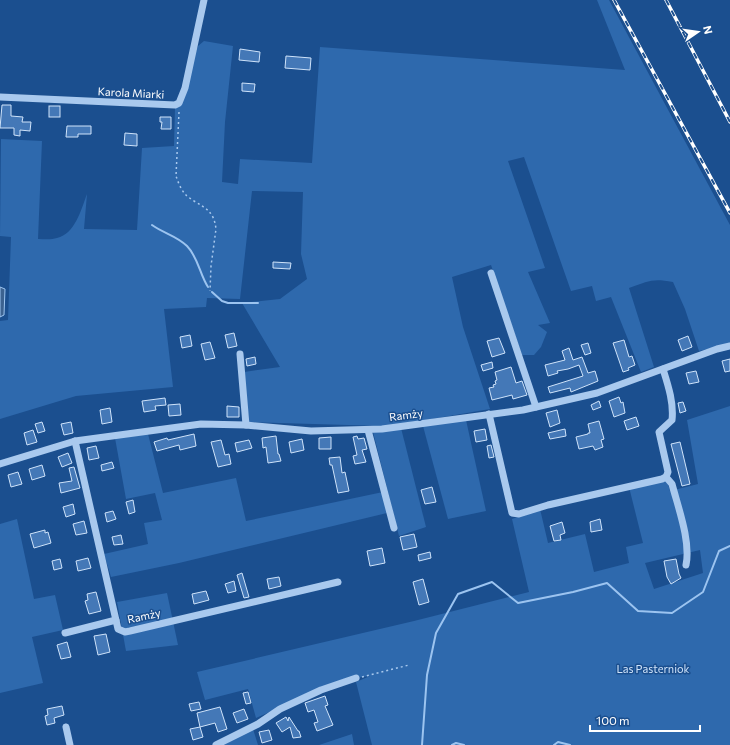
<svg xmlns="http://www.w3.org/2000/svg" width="730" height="745" viewBox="0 0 730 745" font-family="Commissioner,sans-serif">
  <rect width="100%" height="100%" fill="#1b4f8f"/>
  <g fill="#2e69ad" fill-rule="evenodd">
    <path d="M597 0H609L730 225V344L699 351 685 309 673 282C652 278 649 281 629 288L654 367 641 372 611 297 596 301 592 286 571 291 524 157 508 161 545 268 528 272 550 323 538 325 547 332 541 347 534 355H522L491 265 452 277 463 327 490 409 426 420 382 426 249 422 244 372 280 367 242 303 280 299 307 279 301 254 303 192 252 191 240 299 207 298 206 307 164 309 173 387 76 396 0 419V321L8 320 11 237 0 236 1 139 42 141 38 239C44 239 51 240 57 238 75 234 81 210 87 194L84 229 137 230 142 148 174 146 175 107 198 46 204 41 233 46 225 122 222 182 238 184 240 159 312 163 320 47 625 70Z"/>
    <path d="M730 406V745H372L356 682 370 676 342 680 256 718 248 689 205 700 197 672 414 621 529 592 512 519 540 509 548 543 585 534 594 572 629 563 626 547 643 543 629 487 667 479 670 491 698 484 687 420ZM700 550 703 573 654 589 645 563Z"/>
    <polygon points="466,420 486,511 448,519 423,426"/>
    <polygon points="401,428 426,527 399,536 373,432"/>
    <polygon points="148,434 163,493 236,478 246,521 383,492 387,513 179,563 111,577 104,554 148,544 144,523 162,520 155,493 126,499 115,438"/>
    <polygon points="17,519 34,599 55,595 63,630 32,637 43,683 0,693 0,524"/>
    <polygon points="167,593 178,645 126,651 117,602"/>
    <polygon points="253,729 258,745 224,745"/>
    <polygon points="352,734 354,745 319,745"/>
  </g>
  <polygon fill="#3c6290" stroke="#9cc4f0" points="0,287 5,289 4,315 0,317"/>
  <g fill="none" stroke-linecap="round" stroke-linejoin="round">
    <g stroke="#9cc4f0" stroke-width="2">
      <path d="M152 225C163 233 177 236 187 246 198 257 200 275 208 287"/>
      <polyline points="212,292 222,301 228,303 258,303"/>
      <polyline points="422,745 427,675 436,633 458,594 492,582 518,603 573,592 607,583 638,611 672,613 703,592 719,551 730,546"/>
      <polyline points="452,745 456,743 464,745"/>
      <polyline points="554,745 558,742 570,745"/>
    </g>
  </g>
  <g fill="#4478b7" stroke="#cfe3fa">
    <polygon points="240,49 260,52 259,62 239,60"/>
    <polygon points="286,56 311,58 310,70 285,68"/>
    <polygon points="242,83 255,84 254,92 242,91"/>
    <polygon points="2,105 11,105 11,116 23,117 22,122 31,122 30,131 20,130 20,136 14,135 14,128 0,128"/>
    <rect x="49" y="106" width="11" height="11"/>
    <polygon points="160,117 171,117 171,129 161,129 162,122 160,122"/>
    <polygon points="67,126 91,126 91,134 78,134 78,137 66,137"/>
    <polygon points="125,133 137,134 137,146 124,145"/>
    <polygon points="273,262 291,263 290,269 273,268"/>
    <polygon points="234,333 237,346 228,348 225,335"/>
    <polygon points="190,335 192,346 182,348 180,337"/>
    <polygon points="688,336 692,347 682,351 678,340"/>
    <polygon points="499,338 505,353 492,357 487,341"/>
    <polygon points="624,340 629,357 632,356 635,365 628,368 629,370 623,372 613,343"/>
    <polygon points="210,342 215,358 205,360 201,344"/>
    <polygon points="588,343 591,353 585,355 581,345"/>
    <polygon points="569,348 573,360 582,357 588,373 595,371 598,381 571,392 570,388 550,393 548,387 583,376 579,365 568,369 557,371 558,373 548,376 545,365 565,360 562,351"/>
    <polygon points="255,357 256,364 247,366 246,359"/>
    <polygon points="730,359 730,371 725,372 722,361"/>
    <polygon points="492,362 493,368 483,371 481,365"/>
    <polygon points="511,367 516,383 522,381 527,395 513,399 512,395 492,400 489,388 494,387 493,385 496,384 495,381 497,380 495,372"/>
    <polygon points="696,371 699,382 689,384 686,373"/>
    <polygon points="619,397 621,403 623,402 625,413 614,417 609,401"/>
    <polygon points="165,398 166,405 155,406 156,410 144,412 142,401"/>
    <polygon points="599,401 601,407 593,410 591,405"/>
    <polygon points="683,402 686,411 680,413 678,403"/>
    <polygon points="180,404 181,415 169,416 168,405"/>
    <polygon points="227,406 239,407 239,417 227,417"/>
    <polygon points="110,408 112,422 102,424 100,410"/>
    <polygon points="557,410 560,423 550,427 546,413"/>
    <polygon points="636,417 639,426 627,430 624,421"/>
    <polygon points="599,421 604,439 601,440 603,447 595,450 593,446 579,449 576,437 588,434 588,433 590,433 588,424"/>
    <polygon points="42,422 45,431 38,433 35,424"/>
    <polygon points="71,422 73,433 64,435 61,424"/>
    <polygon points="485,429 487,440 476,442 474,431"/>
    <polygon points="565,429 566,436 550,439 548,433"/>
    <polygon points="33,430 37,442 27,445 24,433"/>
    <polygon points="194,434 196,446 180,450 179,445 157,451 154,442 167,438 168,440"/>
    <polygon points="276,436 278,454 279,454 281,461 268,463 266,447 263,448 262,438"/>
    <polygon points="357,436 358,439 364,438 367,449 362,450 366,462 355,464 353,456 357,455 353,437"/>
    <polygon points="331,437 331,449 319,449 319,438"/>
    <polygon points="302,439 304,450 291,453 289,442"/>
    <polygon points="221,440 225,455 229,454 231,464 218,467 211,442"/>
    <polygon points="249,440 252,448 237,452 235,443"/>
    <polygon points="680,442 690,484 682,486 671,444"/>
    <polygon points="491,445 494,457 489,458 487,446"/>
    <polygon points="96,446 99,458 89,460 87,448"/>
    <polygon points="68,453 72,463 62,467 58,457"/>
    <polygon points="340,457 342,473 345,472 349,491 338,493 332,465 330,465 329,458"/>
    <polygon points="112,462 114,468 102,471 101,465"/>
    <polygon points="42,465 45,476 32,480 29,469"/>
    <polygon points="74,467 80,488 61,493 59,483 72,481 69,468"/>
    <polygon points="18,472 22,484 11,487 8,475"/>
    <polygon points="432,487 436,502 425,504 421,490"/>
    <polygon points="133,500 135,512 129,514 126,502"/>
    <polygon points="73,504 75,514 66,517 63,507"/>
    <polygon points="113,511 116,519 107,522 105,513"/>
    <polygon points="600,519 602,530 591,532 590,522"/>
    <polygon points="84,521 87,533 76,535 73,524"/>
    <polygon points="562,522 565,533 560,535 561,540 554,541 550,526"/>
    <polygon points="45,530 45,533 48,532 51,543 34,548 30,534"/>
    <polygon points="414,534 417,547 403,550 400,537"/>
    <polygon points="121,535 123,544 114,545 112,537"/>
    <polygon points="382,548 385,563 370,566 367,551"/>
    <polygon points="430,552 431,558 419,561 418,555"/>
    <polygon points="88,558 91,568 78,571 76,561"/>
    <polygon points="60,559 62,568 54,570 52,561"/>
    <polygon points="676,559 679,574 681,578 671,584 667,577 664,561"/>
    <polygon points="242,573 249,597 244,598 237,575"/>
    <polygon points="279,577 281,586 269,589 267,579"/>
    <polygon points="423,579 429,602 419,605 413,582"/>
    <polygon points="234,581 236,591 228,593 225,584"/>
    <polygon points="206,591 209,600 194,604 192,594"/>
    <polygon points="96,592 101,611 89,614 85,601 88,600 87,594"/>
    <polygon points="106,634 110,652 98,655 94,636"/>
    <polygon points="67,642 71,657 61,659 57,645"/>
    <polygon points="248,692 251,703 246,704 243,693"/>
    <polygon points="325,696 328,705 325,706 333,725 317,731 314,723 318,722 314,710 308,712 305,703"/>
    <polygon points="199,702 201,709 191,711 189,704"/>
    <polygon points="62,706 64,715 54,718 55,723 47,725 45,716 48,715 47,709"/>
    <polygon points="220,707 227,729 218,732 215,723 200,727 197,713"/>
    <polygon points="244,709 248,719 237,723 233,713"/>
    <polygon points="286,717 288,721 289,717 298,731 299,731 301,737 293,738 290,727 282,732 276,723"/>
    <polygon points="200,727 203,737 193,740 190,729"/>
    <polygon points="269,730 272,740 262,743 259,732"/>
  </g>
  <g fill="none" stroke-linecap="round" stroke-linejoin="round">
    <g stroke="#a9c9ee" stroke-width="1.5" stroke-dasharray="2 3" stroke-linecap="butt">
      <path d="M179 112 176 176C178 182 181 190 186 195 188 197 191 199 194 201 207 209 214 212 216 229L211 266 210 291"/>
      <polyline points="362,677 409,665"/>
    </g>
    <g stroke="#a9c9ee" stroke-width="7">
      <polyline points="0,97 175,105 179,103 185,88 204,0"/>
      <polyline points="491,273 536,407"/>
      <polyline points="240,354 246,425"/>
      <path d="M489 414 512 513 519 514 548 505 662 479 666 477 668 472 659 432 672 420C674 403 668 385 663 369"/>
      <polyline points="368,430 394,528"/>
      <polyline points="75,441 118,629 125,632 130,631 338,582"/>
      <polyline points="0,464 75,441 201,424 246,425 311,431 382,429 523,410 597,393 717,349 730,346"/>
      <path d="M666 477 672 484C678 507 691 542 686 565"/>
      <polyline points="65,633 116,620"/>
      <polyline points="66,727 70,745"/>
      <polyline points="216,745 258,724 280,709 321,690 356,678"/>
    </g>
    <g stroke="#fff" stroke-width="3.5">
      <g id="rail">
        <polyline points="614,0 730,213"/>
        <polyline points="666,0 730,122"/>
      </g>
    </g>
    <use href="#rail" stroke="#1b4f8f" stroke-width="2" stroke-dasharray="6" stroke-linecap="butt"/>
  </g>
  <g text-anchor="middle" stroke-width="3" stroke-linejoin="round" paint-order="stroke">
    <g font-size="11" fill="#fff" stroke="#1b4f8f">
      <text transform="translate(131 93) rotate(3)" y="4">Karola Miarki</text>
      <text transform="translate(406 415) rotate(-8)" y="4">Ramży</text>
      <text transform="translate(144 616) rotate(-12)" y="4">Ramży</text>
    </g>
    <g font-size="11" fill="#cfe3fa" stroke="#1b4f8f">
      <text x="653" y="673">Las Pasterniok</text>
    </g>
  </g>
  <g transform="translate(698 32) rotate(77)" stroke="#1b4f8f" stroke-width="3" paint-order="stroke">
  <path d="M0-3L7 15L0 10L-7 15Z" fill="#ffffff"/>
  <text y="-6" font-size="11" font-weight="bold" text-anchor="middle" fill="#ffffff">N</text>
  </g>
  <path d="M590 725v6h110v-6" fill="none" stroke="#ffffff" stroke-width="2"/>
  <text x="596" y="725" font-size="12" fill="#ffffff" stroke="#1b4f8f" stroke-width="3" paint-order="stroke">100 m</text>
</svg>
